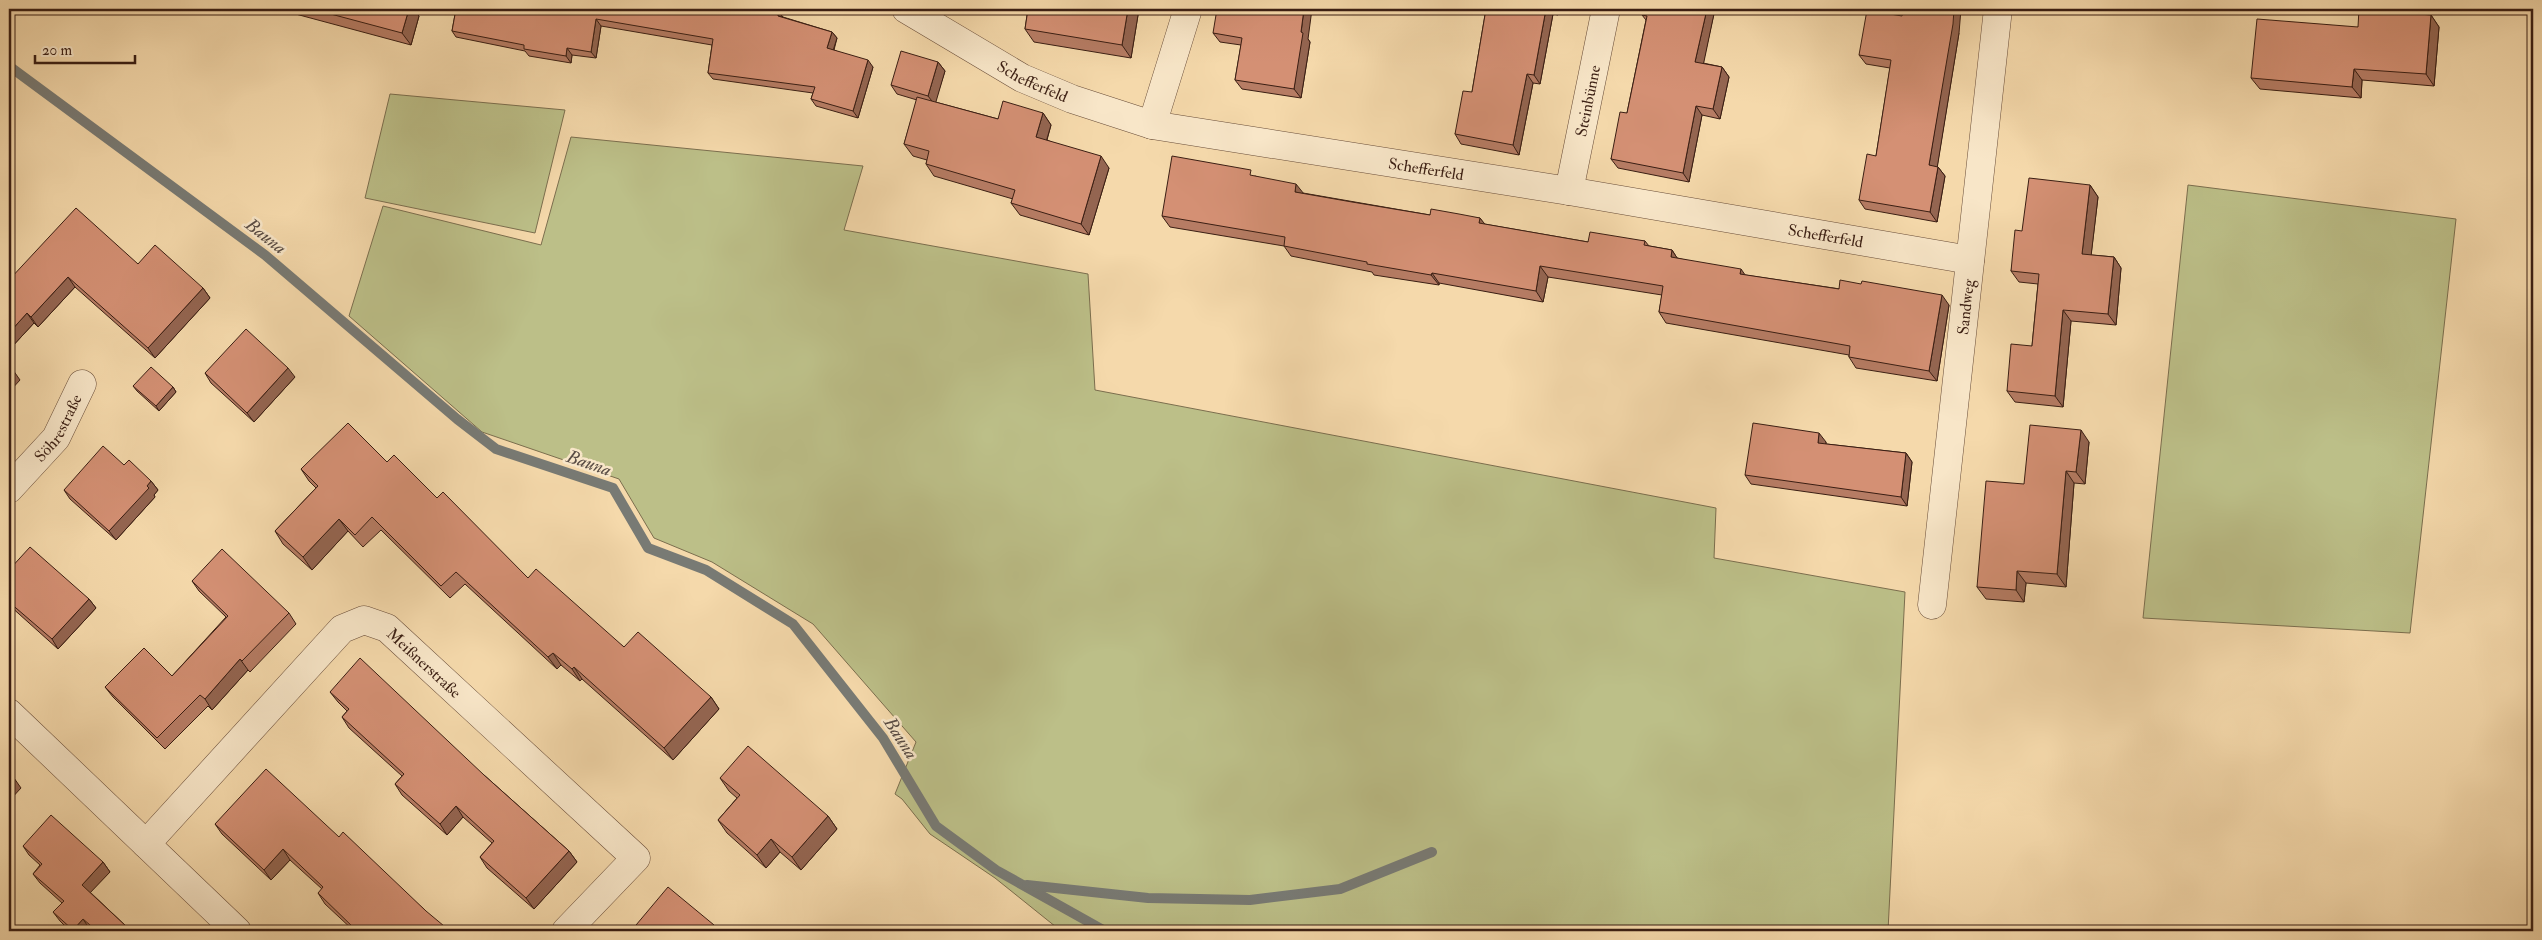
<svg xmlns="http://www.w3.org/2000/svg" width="2542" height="940" viewBox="0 0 2542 940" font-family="'IM FELL Double Pica',serif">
  <rect width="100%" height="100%" fill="#f5d9ab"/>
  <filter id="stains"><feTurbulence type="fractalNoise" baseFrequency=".004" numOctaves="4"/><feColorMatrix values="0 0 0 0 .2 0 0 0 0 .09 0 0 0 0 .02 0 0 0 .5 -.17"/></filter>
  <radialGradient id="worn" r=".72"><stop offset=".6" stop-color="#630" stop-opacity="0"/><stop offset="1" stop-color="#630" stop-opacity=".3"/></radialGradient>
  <g fill="#bcbf88" stroke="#7b6e4e">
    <polygon points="390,94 565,110 535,233 365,198"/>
    <polygon points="571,137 863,166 844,230 1088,274 1095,390 1716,508 1714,558 1905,592 1888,931 1061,931 995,878 930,834 902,799 895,794 916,742 813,624 712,562 654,538 619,479 482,432 349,316 383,206 541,245"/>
    <polygon points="2188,185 2456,219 2410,633 2143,618"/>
  </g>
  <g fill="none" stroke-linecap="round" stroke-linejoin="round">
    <g stroke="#787a74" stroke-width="10">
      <polyline points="9,66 265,255 457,419 496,449 613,488 648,548 706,570 793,624 883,738 936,826 996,870 1105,931"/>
      <polyline points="1027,885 1148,898 1250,900 1340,889 1432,852"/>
    </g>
    <g stroke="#694d39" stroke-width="29">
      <g id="minor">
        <path id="s1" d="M906 9 1022 78 1072 99 1152 125 1569 191 1970 260"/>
        <polyline points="1152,125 1188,9"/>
        <path id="s2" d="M1569 191 1606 9"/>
        <path id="s3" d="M9 489 56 438 82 384"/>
        <path id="s4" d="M1932 605 1998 9"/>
        <polyline points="9,713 237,931"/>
        <path id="s5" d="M146 844 342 629 364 620 387 628 636 858 566 931"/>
      </g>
    </g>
    <use href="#minor" stroke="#f8e6c8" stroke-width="28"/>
  </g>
  <g fill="#b67c64" stroke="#3a1e13">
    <polygon points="277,9 413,9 419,16 411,45"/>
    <polygon points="456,9 783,17 832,32 837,38 834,50 873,67 858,118 816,106 811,99 813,93 713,79 708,73 712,45 601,26 596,58 572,55 571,63 529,56 525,51 456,37 452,31"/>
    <polygon points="1028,9 1139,9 1131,58 1034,42 1025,29"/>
    <polygon points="1486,9 1559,9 1558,15 1553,14 1540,84 1533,83 1519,155 1461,144 1455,134 1472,92"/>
    <polygon points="1644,9 1715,9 1703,63 1722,67 1729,77 1720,119 1702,115 1689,182 1618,168 1611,159 1627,113 1646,20 1642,15"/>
    <polygon points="2431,15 2439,27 2434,86 2362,80 2361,98 2260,89 2251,78 2358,27"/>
    <polygon points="1902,16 1959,33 1937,167 1938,167 1945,176 1937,222 1865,209 1859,200 1876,156 1890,68 1866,64 1859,55"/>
    <polygon points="1213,33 1308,39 1310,42 1301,98 1242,89 1235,80 1241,45 1220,42"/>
    <polygon points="938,62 945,71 935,102 998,119 1043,113 1051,125 1047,140 1109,168 1089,235 1020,215 1011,203 1013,199 934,176 926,164 927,160 913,156 904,144 917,100 897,94 891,85"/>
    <polygon points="1255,176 1303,193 1430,215 1480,218 1484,224 1588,242 1645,241 1649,246 1672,250 1677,258 1745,275 1949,305 1937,381 1856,368 1849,357 1849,355 1666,323 1659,312 1662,295 1548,277 1543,302 1439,283 1439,285 1374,275 1372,272 1291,256 1284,246 1170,227 1162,216"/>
    <polygon points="2090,185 2098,197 2091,255 2114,257 2121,268 2116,325 2071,321 2063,407 2015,402 2007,391 2032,346 2038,284 2019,282 2011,271 2022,231"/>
    <polygon points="138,264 203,288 210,298 155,358 75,287 38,327 34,323 9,350 9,280"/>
    <polygon points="205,373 295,377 254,422 211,383"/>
    <polygon points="133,386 173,387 176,392 159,411 137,391"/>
    <polygon points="1826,442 1826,444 1906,453 1912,462 1907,506 1751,484 1745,475"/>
    <polygon points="2089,442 2085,484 2074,483 2066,587 2026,583 2024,602 1986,599 1977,587 2024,484"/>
    <polygon points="387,462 437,498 528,578 624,647 711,697 719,709 673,760 582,679 580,681 561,665 557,669 465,584 450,598 381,530 363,547 348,531 312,570 283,544 275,531 316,488 309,481 301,469"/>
    <polygon points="124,465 151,481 158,490 154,495 155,497 116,540 70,499 64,490"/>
    <polygon points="9,570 89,599 96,608 58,649 9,605"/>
    <polygon points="192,581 289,613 296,624 250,672 248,670 212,710 208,706 165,749 113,697 105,687 172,676 226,617 199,591"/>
    <polygon points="330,692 484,775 569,851 577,862 534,909 487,868 480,857 492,843 463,817 447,835 402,795 395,784 402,776 349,728 342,717 347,711 338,702"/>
    <polygon points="720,778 828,816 837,829 801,870 780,852 766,868 727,833 718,820 737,798 729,791"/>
    <polygon points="215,824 339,837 426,911 354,931 325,904 318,893 322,889 290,860 271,880 222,834"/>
    <polygon points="23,846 103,862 110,872 90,892 128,928 131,931 93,931 89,928 86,931 70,931 60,921 53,912 62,903 40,883 33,874 40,865 29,855"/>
  </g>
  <g fill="#946551" stroke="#3a1e13">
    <polygon points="409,9 413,9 419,16 411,45 402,33"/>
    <polygon points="1128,9 1139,9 1131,58 1122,45"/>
    <polygon points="1304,9 1312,9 1308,39 1310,42 1301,98 1294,89"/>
    <polygon points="1546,9 1550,9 1553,14 1540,84 1534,75"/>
    <polygon points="1553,9 1559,9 1558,15"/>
    <polygon points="1707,9 1715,9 1702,71 1695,62"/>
    <polygon points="1954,9 1961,9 1959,33 1936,175 1929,165"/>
    <polygon points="778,11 783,17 778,16"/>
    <polygon points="2431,15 2439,27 2434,86 2426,74"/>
    <polygon points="596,19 601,26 596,58 591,52"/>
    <polygon points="832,32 837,38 832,54 827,48"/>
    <polygon points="567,48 572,55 571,63 566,56"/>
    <polygon points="868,60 873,67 858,118 853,111"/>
    <polygon points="938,62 945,71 935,105 928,96"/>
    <polygon points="1722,67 1729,77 1720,119 1713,109"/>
    <polygon points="2354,69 2362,80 2361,98 2352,87"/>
    <polygon points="1527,74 1533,83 1519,155 1513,145"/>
    <polygon points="1696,106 1702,115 1689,182 1683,173"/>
    <polygon points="1043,113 1051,125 1044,149 1036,137"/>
    <polygon points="1101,156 1109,168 1089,235 1081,224"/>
    <polygon points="1938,167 1945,176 1937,222 1930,212"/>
    <polygon points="1296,184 1304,194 1295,192"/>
    <polygon points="2090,185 2098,197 2090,265 2082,254"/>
    <polygon points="1480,218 1488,228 1479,223"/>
    <polygon points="1672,250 1679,261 1671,257"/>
    <polygon points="2114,257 2121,268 2116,325 2108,314"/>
    <polygon points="1540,266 1548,277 1543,302 1536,291"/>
    <polygon points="1741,269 1748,279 1740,274"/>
    <polygon points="1432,273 1439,283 1439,285 1431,275"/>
    <polygon points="68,277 75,287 38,327 31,317"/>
    <polygon points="203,288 210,298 155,358 148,348"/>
    <polygon points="1942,295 1949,305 1937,381 1929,371"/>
    <polygon points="2063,310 2071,321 2063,407 2055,396"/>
    <polygon points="27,313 34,323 9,350 9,333"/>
    <polygon points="288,368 295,377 254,422 247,413"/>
    <polygon points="13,370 20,380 9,392 9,374"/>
    <polygon points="173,387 176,392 159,411 156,406"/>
    <polygon points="2081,430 2089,442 2085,484 2076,472"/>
    <polygon points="1819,433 1826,442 1824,452 1818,443"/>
    <polygon points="1906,453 1912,462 1907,506 1901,497"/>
    <polygon points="2066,471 2074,483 2066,587 2057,574"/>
    <polygon points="151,481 158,490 154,495 155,497 116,540 109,531"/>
    <polygon points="339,519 348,531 312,570 303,557"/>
    <polygon points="2017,571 2026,583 2024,602 2016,590"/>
    <polygon points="89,599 96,608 58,649 52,639"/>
    <polygon points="553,653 561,665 557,669 548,657"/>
    <polygon points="240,659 248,670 212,710 205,699"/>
    <polygon points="574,667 582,679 580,681 572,669"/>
    <polygon points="711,697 719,709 673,760 664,748"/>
    <polygon points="14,778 21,788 9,801 9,785"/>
    <polygon points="456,806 463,817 447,835 440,824"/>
    <polygon points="828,816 837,829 801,870 792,857"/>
    <polygon points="771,839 780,852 766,868 757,855"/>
    <polygon points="283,849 290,860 271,880 264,870"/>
    <polygon points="569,851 577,862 534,909 526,898"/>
    <polygon points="103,862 110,872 89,894 82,885"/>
    <polygon points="83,919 89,928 86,931 74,931 73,930"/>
    <polygon points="714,925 718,931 708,931"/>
  </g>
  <g fill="#d49074" stroke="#3a1e13">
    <polygon points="312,9 409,9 402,33"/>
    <polygon points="456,9 764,9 778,11 778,16 832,32 827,48 868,60 853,111 811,99 815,87 708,73 713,39 596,19 591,52 567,48 566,56 524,49 524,45 452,31"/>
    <polygon points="1028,9 1128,9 1122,45 1025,29"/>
    <polygon points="1217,9 1304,9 1301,32 1303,33 1294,89 1235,80 1242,38 1213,33"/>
    <polygon points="1486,9 1546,9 1534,75 1527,74 1513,145 1455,134 1463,91 1472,92"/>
    <polygon points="1644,9 1707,9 1695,62 1722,67 1713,109 1696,106 1683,173 1611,159 1620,112 1627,113 1647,16 1642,15"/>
    <polygon points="1903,9 1954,9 1953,24 1929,165 1938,167 1930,212 1859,200 1867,154 1876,156 1891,60 1859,55 1867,10 1902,16"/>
    <polygon points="2359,9 2431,15 2426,74 2354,69 2352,87 2251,78 2257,19 2358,27"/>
    <polygon points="901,51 938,62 928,96 891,85"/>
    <polygon points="917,97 998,119 1003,101 1043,113 1036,137 1101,156 1081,224 1011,203 1015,190 926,164 929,151 904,144"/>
    <polygon points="1172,156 1251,170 1250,175 1296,184 1295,192 1352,202 1430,215 1431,209 1459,214 1480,218 1479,223 1588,242 1590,232 1645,241 1644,245 1672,250 1671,257 1741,269 1740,274 1839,289 1840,280 1861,284 1862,281 1942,295 1929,371 1849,357 1850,346 1659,312 1663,286 1540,266 1536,291 1432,273 1431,275 1367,264 1367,262 1284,246 1285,237 1162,216"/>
    <polygon points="2029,178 2090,185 2082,254 2114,257 2108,314 2063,310 2055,396 2007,391 2011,344 2032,346 2039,274 2011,271 2015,230 2022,231"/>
    <polygon points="76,208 138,264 155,245 203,288 148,348 68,277 31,317 27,313 9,333 9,280"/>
    <polygon points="246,329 288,368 247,413 205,373"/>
    <polygon points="9,366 13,370 9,374"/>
    <polygon points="151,367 173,387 156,406 133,386"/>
    <polygon points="348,423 387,462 394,455 437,498 443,492 528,578 536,569 624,647 638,632 711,697 664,748 574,667 572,669 553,653 548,657 456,572 441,586 372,517 355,535 339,519 303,557 275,531 318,486 301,469"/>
    <polygon points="1753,423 1819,433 1818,443 1906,453 1901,497 1745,475"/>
    <polygon points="2030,425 2081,430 2076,472 2066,471 2057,574 2017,571 2016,590 1977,587 1986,481 2024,484"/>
    <polygon points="103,446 124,465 129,460 151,481 147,486 149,488 109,531 64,490"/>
    <polygon points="30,547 89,599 52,639 9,602 9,570"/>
    <polygon points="222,549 289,613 242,661 240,659 205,699 200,695 157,738 105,687 144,648 172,676 228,616 192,581"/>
    <polygon points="360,658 484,775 569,851 526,898 480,857 494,841 456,806 440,824 395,784 404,774 342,717 349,709 330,692"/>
    <polygon points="748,746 828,816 792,857 771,839 757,855 718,820 740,795 720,778"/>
    <polygon points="266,769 339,837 343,832 426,911 450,931 354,931 356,930 318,893 323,887 283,849 264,870 215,824"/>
    <polygon points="9,773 14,778 9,785"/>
    <polygon points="51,815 103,862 82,885 128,928 125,931 97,931 83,919 73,930 53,912 64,901 33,874 42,864 23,846"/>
    <polygon points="668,887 714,925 708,931 631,931"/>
  </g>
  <g text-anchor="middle" stroke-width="5" stroke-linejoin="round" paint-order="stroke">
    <g font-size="16" fill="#3a1e13" stroke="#f8e6c8">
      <text dy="6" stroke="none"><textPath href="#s1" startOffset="146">Schefferfeld</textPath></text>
      <text dy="6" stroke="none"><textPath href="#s2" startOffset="92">Steinbünne</textPath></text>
      <text dy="6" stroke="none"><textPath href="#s1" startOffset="551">Schefferfeld</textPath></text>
      <text dy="6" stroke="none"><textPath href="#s1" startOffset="956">Schefferfeld</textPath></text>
      <text dy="6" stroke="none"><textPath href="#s4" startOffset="300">Sandweg</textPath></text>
      <text dy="6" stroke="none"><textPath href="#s3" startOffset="79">Söhrestraße</textPath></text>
      <text dy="6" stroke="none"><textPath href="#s5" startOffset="390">Meißnerstraße</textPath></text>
    </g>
    <g font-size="18" font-style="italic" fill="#594c44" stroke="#f8e6c8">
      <text transform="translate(266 236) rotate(38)" y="6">Bauna</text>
      <text transform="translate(589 463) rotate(19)" y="6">Bauna</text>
      <text transform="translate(901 738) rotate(57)" y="6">Bauna</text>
    </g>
  </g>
  <rect width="2542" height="940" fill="none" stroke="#f5d9ab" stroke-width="30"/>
  <rect x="10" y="10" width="2522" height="920" fill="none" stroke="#3a1e13" stroke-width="2.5"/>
  <rect x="15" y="15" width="2512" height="910" fill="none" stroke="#3a1e13"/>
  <path d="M35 55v8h100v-8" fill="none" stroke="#3a1e13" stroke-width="2.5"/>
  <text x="42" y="55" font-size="15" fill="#3a1e13" stroke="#f8e6c8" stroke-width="4" paint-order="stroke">20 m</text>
  <rect width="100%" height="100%" filter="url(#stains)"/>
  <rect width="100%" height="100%" fill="url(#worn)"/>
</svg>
